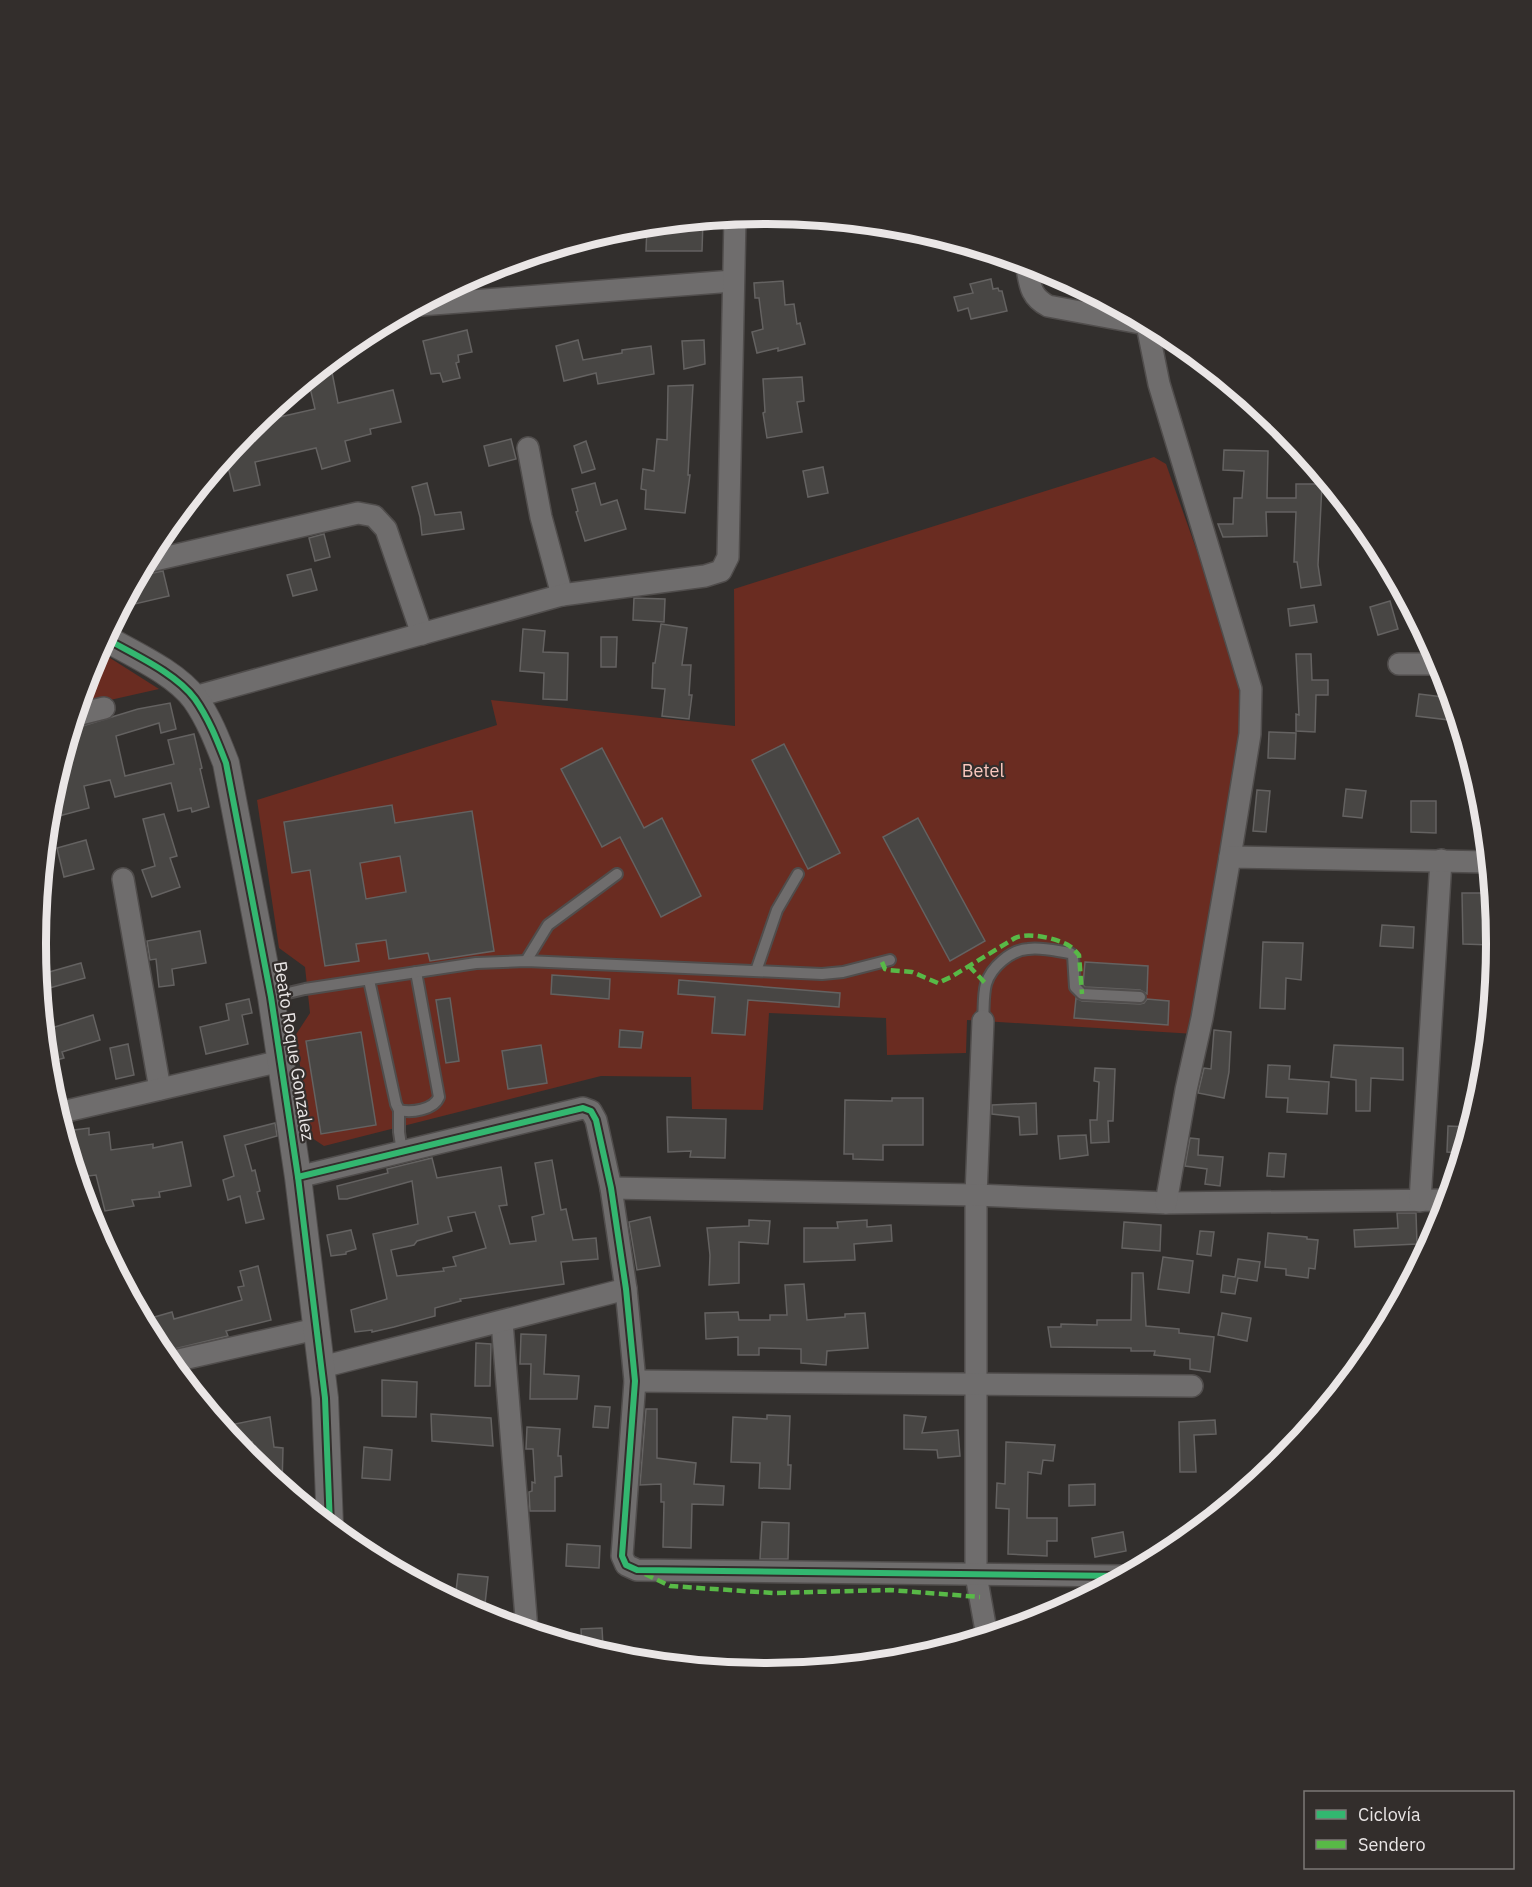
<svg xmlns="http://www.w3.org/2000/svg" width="1532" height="1887" viewBox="0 0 1532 1887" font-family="'IBM Plex Sans',sans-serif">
  <rect width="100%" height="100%" fill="#322f2d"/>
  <g fill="#6a2c21">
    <polygon points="1154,457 1166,464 1246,689 1195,1034 967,1020 966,1053 887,1055 886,1018 769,1013 763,1110 692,1109 691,1077 601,1076 324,1146 312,1138 295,1036 310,1013 305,967 279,948 257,800 497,725 491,700 735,726 734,589"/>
    <polygon points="99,651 159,689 79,707 92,664"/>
  </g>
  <g fill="#484644" stroke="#646261" stroke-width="1.5" fill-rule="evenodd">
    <polygon points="703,220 702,251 646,251 647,225"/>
    <polygon points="991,279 993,289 998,288 999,291 1002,291 1007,311 971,319 968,308 958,311 954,297 973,293 970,284"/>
    <polygon points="783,281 785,305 794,304 797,324 800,323 805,344 778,351 778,348 757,353 752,332 763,329 759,298 755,298 754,283"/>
    <polygon points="467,330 472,352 458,355 459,362 456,363 460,378 443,382 440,373 431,374 423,341"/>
    <polygon points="578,340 583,360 622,353 622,350 651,346 654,374 598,384 596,373 564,381 556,346"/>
    <polygon points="704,340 705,364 684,369 682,341"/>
    <polygon points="330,362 338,403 393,390 401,422 370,429 371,434 345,441 350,461 322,469 316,448 255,462 260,485 234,491 228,467 214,471 250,427 273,408 275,418 315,409 308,379"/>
    <polygon points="802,377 804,401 797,402 802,432 767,438 763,413 765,412 763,379"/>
    <polygon points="693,385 688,475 690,475 685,513 645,509 646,490 641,489 643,469 654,471 657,439 667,440 668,386"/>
    <polygon points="511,439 516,459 489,466 484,446"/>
    <polygon points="586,441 595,469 582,473 574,446"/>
    <polygon points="1224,450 1268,451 1267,498 1296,498 1296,484 1322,484 1318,565 1321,585 1301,588 1297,562 1294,562 1296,512 1266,512 1267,536 1223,537 1218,524 1233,524 1234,498 1242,498 1244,471 1223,470"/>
    <polygon points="823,467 828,493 808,497 803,471"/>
    <polygon points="427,483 435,515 461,512 464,529 422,535 420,517 412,487"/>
    <polygon points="595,483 601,505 617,500 626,529 585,541 576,512 578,511 572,489"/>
    <polygon points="324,534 330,557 315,561 309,538"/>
    <polygon points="311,569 317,590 293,596 287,575"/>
    <polygon points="163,571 169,596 122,607 140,573 148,574"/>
    <polygon points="634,598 665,599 664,622 633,620"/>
    <polygon points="1390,601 1398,629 1378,635 1370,607"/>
    <polygon points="1314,605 1317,622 1290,626 1288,609"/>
    <polygon points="661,624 687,628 682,665 691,665 689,695 692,695 689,719 662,716 665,689 652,688 653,663 655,663"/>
    <polygon points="523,629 545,631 543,652 568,653 567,700 543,699 544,673 520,671"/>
    <polygon points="601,637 617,637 616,667 601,667"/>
    <polygon points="1296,654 1311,654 1312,680 1328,680 1328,695 1316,695 1315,732 1296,731 1296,714 1299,715"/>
    <polygon points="1419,694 1451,698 1458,721 1416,716"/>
    <polygon points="170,703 176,729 161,733 159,723 116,736 125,776 174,764 168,740 194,734 202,768 200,769 209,807 192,812 191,808 178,811 171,783 115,797 110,780 84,786 89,808 48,819 50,801 72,727 79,727 138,709"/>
    <polygon points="1269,732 1296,733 1295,759 1268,758"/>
    <polygon points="784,744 840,853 808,869 752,760"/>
    <polygon points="602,748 644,828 662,818 701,896 661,917 620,837 602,847 561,769"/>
    <polygon points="1346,789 1366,791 1362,818 1343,816"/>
    <polygon points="1257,790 1270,791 1266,832 1253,831"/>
    <polygon points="1411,801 1436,801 1436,833 1411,832"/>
    <path d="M392 805 395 823 472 811 494 951 430 961 428 953 389 959 386 940 356 944 359 961 325 966 310 870 292 873 284 822ZM400 856 406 892 366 899 360 863Z"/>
    <polygon points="164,814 177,856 170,858 180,887 152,897 142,870 155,866 143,819"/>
    <polygon points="918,818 985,941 950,961 883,837"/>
    <polygon points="86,840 94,869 64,877 57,848"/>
    <polygon points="1462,893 1491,893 1492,945 1463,944"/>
    <polygon points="1382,925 1414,927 1413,948 1380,946"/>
    <polygon points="200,931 206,963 172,969 174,985 159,987 156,959 150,960 147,941"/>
    <polygon points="1263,942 1303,943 1301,980 1286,978 1285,1009 1260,1008"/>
    <polygon points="1085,962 1148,966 1147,994 1140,990 1085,987 1083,985"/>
    <polygon points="81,963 85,978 46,989 42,974"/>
    <polygon points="552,975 610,979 609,999 551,994"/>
    <polygon points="679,980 840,993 839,1007 748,1000 745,1035 712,1033 715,997 678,994"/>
    <polygon points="450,998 459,1061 446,1063 436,1000"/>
    <polygon points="1076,998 1082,1001 1140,1004 1144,1003 1147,999 1169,1001 1168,1025 1074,1018"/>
    <polygon points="249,999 252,1013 242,1015 248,1044 206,1054 200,1027 229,1020 226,1004"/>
    <polygon points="93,1015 100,1040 62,1052 64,1058 50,1062 45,1030"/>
    <polygon points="620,1030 643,1032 641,1048 619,1047"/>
    <polygon points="1214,1030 1231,1032 1229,1072 1224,1098 1198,1093 1204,1068 1211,1069"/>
    <polygon points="361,1032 376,1125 321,1134 306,1041"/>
    <polygon points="128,1044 134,1075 116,1079 110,1048"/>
    <polygon points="541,1045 547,1083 508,1089 502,1051"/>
    <polygon points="1334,1045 1403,1048 1403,1080 1371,1078 1370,1111 1356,1111 1356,1080 1331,1077"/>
    <polygon points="1268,1065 1290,1066 1289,1079 1329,1082 1327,1114 1287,1112 1288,1098 1266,1097"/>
    <polygon points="1095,1068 1115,1069 1113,1121 1108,1121 1109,1142 1091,1143 1090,1120 1097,1120 1099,1082 1094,1081"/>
    <polygon points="892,1098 923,1098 923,1145 883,1145 883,1160 853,1159 853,1154 844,1154 845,1100 892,1101"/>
    <polygon points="1036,1103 1037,1134 1020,1135 1019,1117 992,1114 992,1105"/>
    <polygon points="667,1117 726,1119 725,1158 690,1157 691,1151 668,1152"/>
    <polygon points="275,1123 277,1136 245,1145 252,1171 255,1170 260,1191 257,1192 264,1219 246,1223 240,1196 228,1200 223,1180 234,1176 224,1136"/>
    <polygon points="1448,1126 1469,1127 1462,1153 1447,1152"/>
    <polygon points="89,1128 89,1135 109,1132 111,1150 153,1144 153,1148 182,1142 191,1186 159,1192 160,1197 132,1200 134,1206 105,1211 96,1175 80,1177 74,1130"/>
    <polygon points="1086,1135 1088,1155 1060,1159 1058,1136"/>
    <polygon points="1190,1138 1199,1139 1198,1155 1223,1157 1220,1186 1205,1184 1207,1169 1185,1166"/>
    <polygon points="1269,1153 1286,1154 1284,1177 1267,1176"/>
    <path d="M432 1158 437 1178 501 1167 507 1205 499 1206 510 1244 536 1241 532 1217 544 1214 535 1163 552 1160 561 1210 566 1209 573 1240 596 1238 598 1259 561 1262 564 1284 460 1299 461 1301 435 1308V1316L394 1327 372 1332V1330L355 1332 351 1310 387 1299 373 1234 418 1224 412 1181 347 1199H339L337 1186 388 1173 387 1169ZM475 1212 486 1248 453 1257 456 1266 443 1268 444 1271 397 1276 391 1250 414 1245 417 1241 452 1231 448 1217Z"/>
    <polygon points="1397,1213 1416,1213 1417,1244 1355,1247 1354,1230 1398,1228"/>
    <polygon points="650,1217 660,1266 637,1270 629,1222"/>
    <polygon points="749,1220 770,1221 768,1244 739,1242 739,1283 709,1285 710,1255 707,1228 749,1226"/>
    <polygon points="867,1220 867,1227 891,1225 892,1241 854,1244 855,1260 804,1262 804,1228 838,1228 837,1222"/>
    <polygon points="1124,1222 1161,1225 1160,1251 1122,1248"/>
    <polygon points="351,1230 356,1249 346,1252 346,1254 331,1256 327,1235"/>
    <polygon points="1200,1231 1214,1232 1211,1256 1197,1254"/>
    <polygon points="1268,1233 1307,1237 1307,1239 1318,1240 1315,1269 1309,1268 1308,1278 1286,1275 1286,1269 1265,1267"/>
    <polygon points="1163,1257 1193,1261 1189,1293 1158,1289"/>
    <polygon points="1238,1259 1260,1262 1257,1281 1238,1278 1235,1294 1221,1292 1223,1275 1235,1277"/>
    <polygon points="258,1266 271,1320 226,1331 228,1336 162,1352 144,1320 172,1312 174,1319 242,1300 238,1287 244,1286 240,1271"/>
    <polygon points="1132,1273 1143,1273 1146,1326 1179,1329 1179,1333 1214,1337 1210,1372 1190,1369 1190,1359 1154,1355 1155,1351 1131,1351 1131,1348 1051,1347 1048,1327 1061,1327 1061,1324 1097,1325 1097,1320 1131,1320"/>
    <polygon points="804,1284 807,1320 845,1317 845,1314 865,1313 868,1348 827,1351 826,1365 801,1363 801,1349 759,1348 759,1355 738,1355 738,1337 706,1339 705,1313 738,1312 739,1320 770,1320 770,1315 787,1315 785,1285"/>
    <polygon points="1222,1313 1251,1318 1247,1341 1218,1335"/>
    <polygon points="521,1334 546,1335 544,1374 579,1376 577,1399 530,1399 531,1364 520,1364"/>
    <polygon points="476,1343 491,1344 490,1386 475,1386"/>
    <polygon points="382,1380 417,1382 416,1417 382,1416"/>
    <polygon points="595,1406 610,1407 608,1428 593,1427"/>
    <polygon points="646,1409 657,1409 657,1458 696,1463 694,1484 724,1486 723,1505 692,1504 691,1548 663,1547 664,1502 661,1502 661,1484 640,1485"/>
    <polygon points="431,1414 491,1418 493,1446 432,1441"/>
    <polygon points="767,1415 790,1416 788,1465 791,1465 790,1489 759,1488 760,1463 731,1462 733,1417 767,1419"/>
    <polygon points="904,1415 926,1417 922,1433 958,1430 960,1456 938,1458 937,1450 904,1449"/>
    <polygon points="270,1417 274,1447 283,1448 282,1486 251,1461 252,1442 247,1443 247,1438 237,1439 235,1424"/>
    <polygon points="1215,1420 1216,1434 1194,1435 1196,1472 1180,1472 1179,1422"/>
    <polygon points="527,1427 560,1429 558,1456 561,1456 562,1476 555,1477 555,1511 530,1511 529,1492 532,1491 532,1482 535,1483 533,1449 526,1449"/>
    <polygon points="1006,1442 1055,1445 1053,1461 1043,1460 1041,1474 1028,1472 1027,1518 1057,1518 1057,1541 1047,1541 1047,1556 1008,1554 1009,1509 996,1508 997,1483 1005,1484"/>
    <polygon points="364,1447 392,1450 390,1480 362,1478"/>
    <polygon points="1095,1484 1095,1505 1069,1506 1069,1485"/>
    <polygon points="762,1522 789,1523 788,1559 760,1559"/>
    <polygon points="1123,1532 1126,1551 1095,1557 1092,1538"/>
    <polygon points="567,1544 600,1546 599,1568 566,1566"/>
    <polygon points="458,1574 488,1577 485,1604 455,1600"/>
    <polygon points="602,1628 603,1646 582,1647 581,1629"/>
  </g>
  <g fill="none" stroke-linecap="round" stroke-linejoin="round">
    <g stroke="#504d4c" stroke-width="14">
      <g id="service">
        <polyline points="526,961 548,925 617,874"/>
        <polyline points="756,971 777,910 798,874"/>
        <path d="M369 980 396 1104 399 1110C411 1113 434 1110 439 1097L416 972"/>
        <polyline points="271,997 305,989 476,963 526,961 822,974 843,972 890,960"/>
        <path d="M983 1021C984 1009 983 995 986 984 991 967 1011 950 1028 949 1042 947 1056 951 1070 953L1073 955 1075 987 1082 994 1140 997"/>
        <polyline points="399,1110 399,1132 402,1152"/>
      </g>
    </g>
    <g stroke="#504d4c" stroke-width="24">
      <g id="minor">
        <path d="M1026 263C1030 283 1029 296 1048 306L1151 325"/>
        <polyline points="420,305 733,281"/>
        <polyline points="1147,325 1159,384 1251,689 1250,734 1230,857"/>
        <polyline points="528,448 541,517 562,595"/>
        <polyline points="146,562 358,513 374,516 386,529 422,634"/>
        <polyline points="1399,664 1440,664"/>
        <polyline points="194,697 562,595 705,576 721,571 728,557 735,217"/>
        <polyline points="76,715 104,708"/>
        <polyline points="123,879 160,1089"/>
        <polyline points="983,1021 976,1195 976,1575 987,1636"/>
        <polyline points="58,1113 281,1061"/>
        <polyline points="298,1177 583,1108 591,1111 596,1120 611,1188 626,1289 635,1381 622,1556 626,1565 637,1570 1123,1576"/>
        <polyline points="611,1188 976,1195 1166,1203 1447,1200"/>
        <polyline points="1420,1201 1441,860"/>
        <polyline points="1166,1203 1186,1090 1202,1018 1230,857 1488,862"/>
        <polyline points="502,1322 527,1630"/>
        <polyline points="170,1362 316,1329"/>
        <polyline points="322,1367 626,1289"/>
        <polyline points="635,1381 1192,1386"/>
      </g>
    </g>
    <g stroke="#504d4c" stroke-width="28">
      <path id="tertiary" d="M105 638C133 654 176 673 195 699 209 719 217 740 226 763L271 997 298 1177 325 1398 330 1526"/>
    </g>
    <use href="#service" stroke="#6f6d6d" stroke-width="10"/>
    <use href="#minor" stroke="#6f6d6d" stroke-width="21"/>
    <use href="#tertiary" stroke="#6f6d6d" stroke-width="26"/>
    <g stroke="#58b947" stroke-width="4.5" stroke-dasharray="9 4.5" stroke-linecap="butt">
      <path d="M882 962 885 969 888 970 912 972 938 983 951 977 1015 938C1027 932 1056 938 1068 945 1072 947 1076 952 1079 955L1082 994"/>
      <polyline points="969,966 986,984"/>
      <polyline points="645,1574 670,1586 773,1593 890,1590 980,1597"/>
    </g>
    <g stroke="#332e2c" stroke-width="10">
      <g id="cycleway">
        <path d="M105 638C133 654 176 673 195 699 209 719 217 740 226 763L271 997 298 1177 325 1398 330 1526"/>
        <polyline points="298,1177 583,1108 591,1111 596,1120 611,1188 626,1289 635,1381 622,1556 626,1565 637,1570 1123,1576"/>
      </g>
    </g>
    <use href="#cycleway" stroke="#33b770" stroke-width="6"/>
  </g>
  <g text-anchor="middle" stroke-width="4.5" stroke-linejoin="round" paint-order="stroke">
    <g font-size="18" fill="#fac8be" stroke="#332e2c">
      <text x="983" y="777">Betel</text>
    </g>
    <g font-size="18" fill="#eae6e6" stroke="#332e2c">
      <text transform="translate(294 1051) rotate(81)" y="6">Beato Roque Gonzalez</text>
    </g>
  </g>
  <path d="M0 0H1532V1887H0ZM765 224H767A719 719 0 0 1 1486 943V944A719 719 0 0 1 767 1663H765A719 719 0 0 1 46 944V943A719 719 0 0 1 765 224Z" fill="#332e2c" fill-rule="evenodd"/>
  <path fill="none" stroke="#eae6e6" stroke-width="8" d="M765 224H767A719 719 0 0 1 1486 943V944A719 719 0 0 1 767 1663H765A719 719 0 0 1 46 944V943A719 719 0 0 1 765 224Z"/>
  <rect x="1304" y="1791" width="210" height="78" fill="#332e2c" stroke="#7c7876" stroke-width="1.5"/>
  <rect x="1316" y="1810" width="30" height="9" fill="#33b770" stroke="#7c7876" stroke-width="1.5"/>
  <text x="1358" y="1821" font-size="18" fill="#eae6e6">Ciclovía</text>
  <rect x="1316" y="1840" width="30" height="9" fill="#58b947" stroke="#7c7876" stroke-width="1.5"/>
  <text x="1358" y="1851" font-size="18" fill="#eae6e6">Sendero</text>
</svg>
